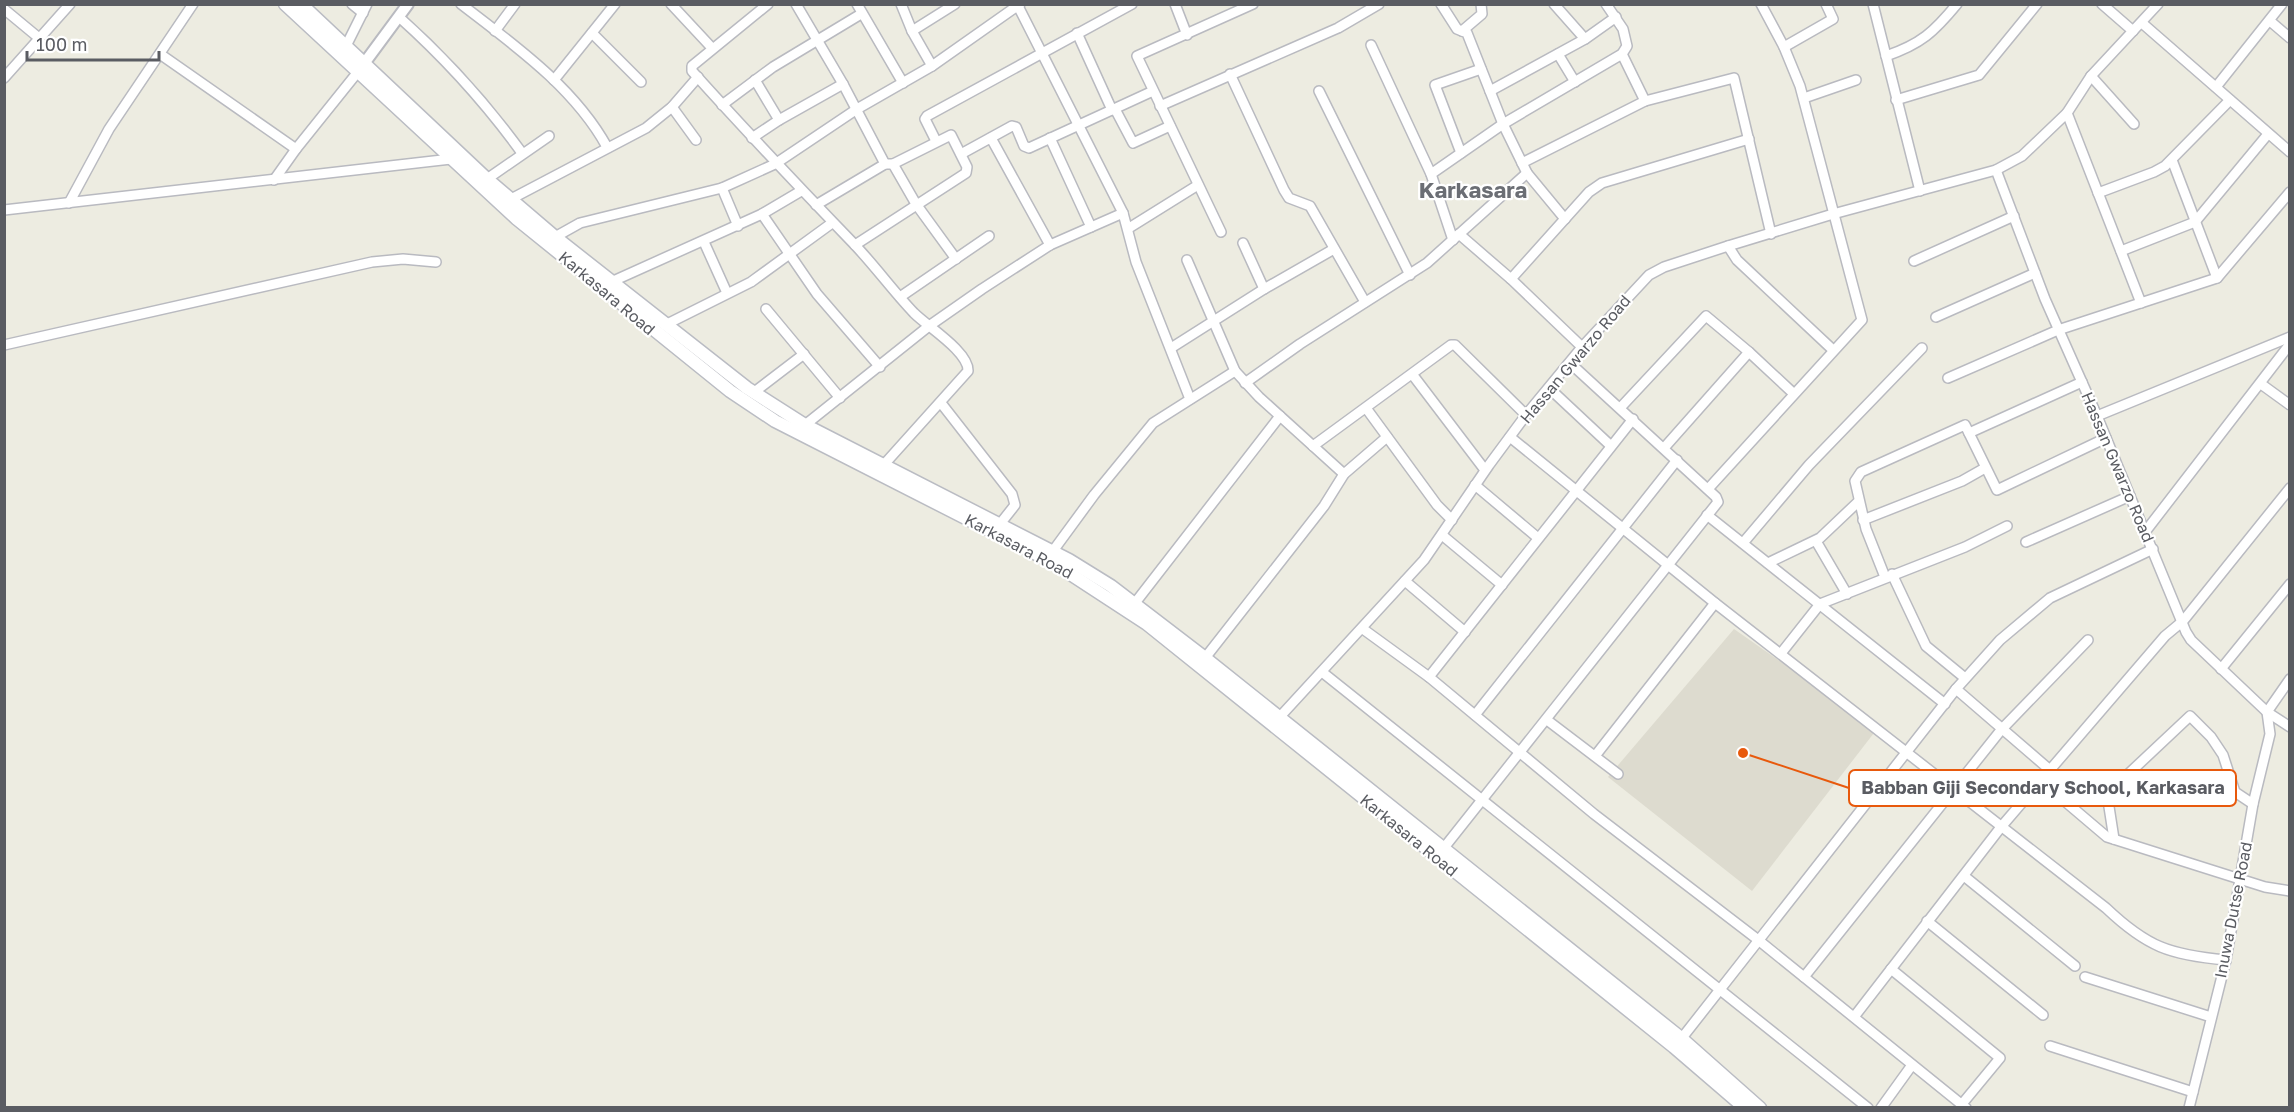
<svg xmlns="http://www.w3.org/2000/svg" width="2294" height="1112" viewBox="0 0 2294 1112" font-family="'Golos Text',sans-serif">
  <rect width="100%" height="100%" fill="#edece1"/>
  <polygon fill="#dddbcf" points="1734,629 1877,729 1752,891 1608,777"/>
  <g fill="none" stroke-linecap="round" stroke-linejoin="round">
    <g stroke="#b9bac0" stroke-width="12">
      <g id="minor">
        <polyline points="352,4 363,13"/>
        <path d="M461 4C514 45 574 87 607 147"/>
        <polyline points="671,4 712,48"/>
        <path d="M768 4 692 66V71C745 130 799 187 854 244 875 266 893 291 914 313 928 327 969 352 968 371L880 469"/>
        <polyline points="796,4 843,84 885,164"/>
        <polyline points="857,4 903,83"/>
        <polyline points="901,4 912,31 932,66"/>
        <polyline points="1017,4 1123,213 1136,262 1190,399"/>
        <polyline points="1175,4 1187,35"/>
        <polyline points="1441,4 1457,29 1467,33 1503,124 1527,173 1565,219"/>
        <polyline points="1554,4 1585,39"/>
        <polyline points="1873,4 1920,191"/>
        <polyline points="2102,4 2133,31"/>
        <polyline points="4,9 39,38"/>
        <path d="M399 17C446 59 485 102 522 153"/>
        <polyline points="2270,21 2290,38"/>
        <polyline points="2142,23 2290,152"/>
        <polyline points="495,31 515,4"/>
        <polyline points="912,31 955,4"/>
        <polyline points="1462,31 1482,14 1481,4"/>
        <polyline points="592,33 641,82"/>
        <polyline points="1077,33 1112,110"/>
        <polyline points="1371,45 1431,174 1453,240"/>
        <polyline points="346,46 367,4"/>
        <polyline points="1784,47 1833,19 1826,4"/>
        <polyline points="160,54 296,149"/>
        <polyline points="1558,54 1575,82"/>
        <polyline points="1622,54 1645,101"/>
        <path d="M1886 56C1921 44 1934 32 1957 4"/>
        <polyline points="1230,74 1284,190 1289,198 1310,206 1365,302"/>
        <polyline points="2091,76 2134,124"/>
        <polyline points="4,78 70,4"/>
        <polyline points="554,80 615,4"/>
        <polyline points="755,80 779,120"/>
        <polyline points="2216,87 2282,4"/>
        <polyline points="1319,91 1410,275"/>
        <polyline points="1490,91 1585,39 1616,17"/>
        <polyline points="1804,98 1856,80"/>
        <polyline points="1896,100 1979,75 2037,4"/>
        <polyline points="722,105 773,67 861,14"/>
        <polyline points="1160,106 1338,28 1379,4"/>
        <polyline points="672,107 696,140"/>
        <polyline points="1115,109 1133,143 1170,126"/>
        <polyline points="2067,113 2141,303"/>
        <polyline points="752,138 779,120 843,84"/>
        <polyline points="991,138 1050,245"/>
        <polyline points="1050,138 1091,227"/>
        <polyline points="936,141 925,119 927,116 1132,4"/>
        <polyline points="1461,153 1435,85 1481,69"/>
        <polyline points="961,154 1012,126 1016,127 1024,146 1029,148 1153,91"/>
        <polyline points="2172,160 2217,278"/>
        <polyline points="1522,163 1645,101 1734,78 1771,234"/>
        <polyline points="893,164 916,204 956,259"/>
        <polyline points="1996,170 2045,299 2097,416 2186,632 2191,640 2267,712 2290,727"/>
        <polyline points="1431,174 1503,124 1622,54 1627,46 1623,29 1606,4"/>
        <polyline points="487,179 549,136"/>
        <polyline points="274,180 296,149 357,73"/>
        <polyline points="722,188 738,226"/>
        <polyline points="2098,193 2154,172 2165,166 2230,100"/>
        <polyline points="511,199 646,128 672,107 698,77"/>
        <polyline points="69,203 109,129 193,4"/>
        <polyline points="816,205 885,164 893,164 951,135 967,167 966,173 855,245"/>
        <polyline points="4,210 451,159"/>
        <polyline points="762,214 817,294 880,367"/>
        <polyline points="1129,228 1198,185"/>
        <polyline points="1221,232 1137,56 1253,4"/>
        <polyline points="1459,234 1511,279 1582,347"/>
        <polyline points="555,237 580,223 722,188 775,164 857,109 932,66 1020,4"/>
        <polyline points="704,242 727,293"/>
        <polyline points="1243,243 1264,289"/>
        <polyline points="1728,246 1737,260 1833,350"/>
        <polyline points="2121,251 2195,222 2268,134"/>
        <polyline points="1187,260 1235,371 1259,397 1344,474"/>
        <polyline points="1914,261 2014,216"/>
        <polyline points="1511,279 1589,192 1602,183 1749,139"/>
        <polyline points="611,282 762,214 801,191"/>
        <polyline points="900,297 989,236"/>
        <polyline points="766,309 840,398"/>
        <polyline points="1936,317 2035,273"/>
        <polyline points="665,325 751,282 832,223"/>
        <polyline points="4,345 372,262 403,259 436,262"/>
        <polyline points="1171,348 1264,289 1334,249"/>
        <polyline points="1412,374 1485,470"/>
        <polyline points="1948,378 2058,330 2217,278 2290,192"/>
        <polyline points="1245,383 1300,344 1427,263 1527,173"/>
        <polyline points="2261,384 2290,405"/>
        <polyline points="1549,388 1611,446"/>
        <polyline points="753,393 804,354"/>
        <polyline points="941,403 1012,494 1015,505 1000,524"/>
        <polyline points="1621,407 1706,316 1749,352 1793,393"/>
        <polyline points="1366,408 1437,505 1452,520"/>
        <polyline points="2097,416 2290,337"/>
        <polyline points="805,425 929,326 982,289 1050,245 1123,213"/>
        <polyline points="1969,433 2082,382"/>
        <path d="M1510 437 1715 603 2106 908C2147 947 2170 955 2226 960"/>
        <polyline points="1313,446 1451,345 1455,345 1526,415"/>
        <polyline points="1664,448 1749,352"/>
        <polyline points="1475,485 1538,538"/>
        <polyline points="1708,489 1862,320 1800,86 1784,47 1761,4"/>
        <polyline points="1707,515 1945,704"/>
        <polyline points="1863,520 1962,481 1985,468"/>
        <polyline points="2145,532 2290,344"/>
        <polyline points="1442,535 1502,585"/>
        <polyline points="1816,541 1847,594"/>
        <polyline points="2026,542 2130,496"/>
        <polyline points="1743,543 1809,465 1922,348"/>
        <polyline points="1050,555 1094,495 1153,423 1235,371"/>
        <polyline points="1768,563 1820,538 1859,501"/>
        <polyline points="1892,574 1926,646 1965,678"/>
        <polyline points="1885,577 1866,529 1855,481 1861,472 1965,425 1997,490 2106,438"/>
        <polyline points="1405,581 1465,632"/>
        <polyline points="1135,603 1280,416"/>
        <polyline points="1363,629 1429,677 1594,814 1757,939 1966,1108"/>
        <polyline points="1782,652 1820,604 1965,547 2007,526"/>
        <polyline points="1205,658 1324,506 1344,474 1387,437"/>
        <polyline points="2221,669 2290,584"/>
        <polyline points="1322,672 1868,1108"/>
        <polyline points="1429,677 1633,419"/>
        <polyline points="1956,689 2050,770"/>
        <polyline points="1475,715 1677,460"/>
        <polyline points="1547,720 1618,774"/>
        <polyline points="1276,721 1424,560 1489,465 1526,415 1582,347 1649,275 1664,267 1728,246 1833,214 1996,170 2022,156 2067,113 2091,76 2158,4"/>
        <polyline points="1595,756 1715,603"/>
        <polyline points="2041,781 2107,837 2265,887 2290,891"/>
        <polyline points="2114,839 2107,794 2190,716 2211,737 2223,755 2235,792 2253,804"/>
        <polyline points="1443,849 1718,502 1716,497 1570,363"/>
        <polyline points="1964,876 2075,966"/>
        <polyline points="1927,921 2043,1015"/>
        <polyline points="1891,969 2000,1058 1962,1104"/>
        <polyline points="1804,977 2001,730 2088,640"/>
        <polyline points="2085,977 2211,1017"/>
        <polyline points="1854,1017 2001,827 2165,636 2183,621 2290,488"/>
        <polyline points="1678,1043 1956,689 2000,640 2050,598 2153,549"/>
        <polyline points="2050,1046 2193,1092"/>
        <polyline points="1881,1108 1912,1065"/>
        <polyline points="2189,1108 2226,960 2253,804 2270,734 2267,712 2290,679"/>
      </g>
    </g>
    <g stroke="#b9bac0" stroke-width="14">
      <polyline id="tertiary" points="360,69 408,4"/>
    </g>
    <g stroke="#babcc3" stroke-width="15">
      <g id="secondary">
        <polyline points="285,4 517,219 730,391 775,421 1052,562 1147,624 1674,1047 1745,1108"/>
        <polyline points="301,4 487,179 555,237 747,388 805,425 1069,560 1111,586 1205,658 1681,1038 1760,1108"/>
      </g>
    </g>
    <use href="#minor" stroke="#fff" stroke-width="9"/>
    <use href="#tertiary" stroke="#fff" stroke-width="10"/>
    <use href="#secondary" stroke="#fff" stroke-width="12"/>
  </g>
  <g text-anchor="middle" stroke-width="4.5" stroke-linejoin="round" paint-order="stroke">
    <g font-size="16" fill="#5a5c62" stroke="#fff">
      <text transform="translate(607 293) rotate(40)" y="6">Karkasara Road</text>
      <text transform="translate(1575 359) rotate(-50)" y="6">Hassan Gwarzo Road</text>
      <text transform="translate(2118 467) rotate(67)" y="6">Hassan Gwarzo Road</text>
      <text transform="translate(1019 546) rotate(28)" y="6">Karkasara Road</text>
      <text transform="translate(1409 835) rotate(39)" y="6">Karkasara Road</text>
      <text transform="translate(2233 910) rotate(-79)" y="6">Inuwa Dutse Road</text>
    </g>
    <g font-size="22" font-weight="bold" fill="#6b6e74" stroke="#fff">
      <text x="1473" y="198">Karkasara</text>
    </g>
  </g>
  <path fill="none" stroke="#e8590c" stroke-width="2" d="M1743 753L1849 788"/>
  <circle fill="#e8590c" stroke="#fff" stroke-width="2" cx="1743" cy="753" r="6"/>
  <rect fill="#fff" stroke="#e8590c" stroke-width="2" x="1849" y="770" width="387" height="36" rx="6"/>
  <g font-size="18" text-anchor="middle" font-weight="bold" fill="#5a5c62">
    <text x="2043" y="794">Babban Giji Secondary School, Karkasara</text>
  </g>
  <rect width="2294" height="1112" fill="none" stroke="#5a5c62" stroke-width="12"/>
  <path d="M27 51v9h132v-9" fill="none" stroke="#5a5c62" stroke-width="3"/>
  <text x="36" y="51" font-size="18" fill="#5a5c62" stroke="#ffffff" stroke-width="4.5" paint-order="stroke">100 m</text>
</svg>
